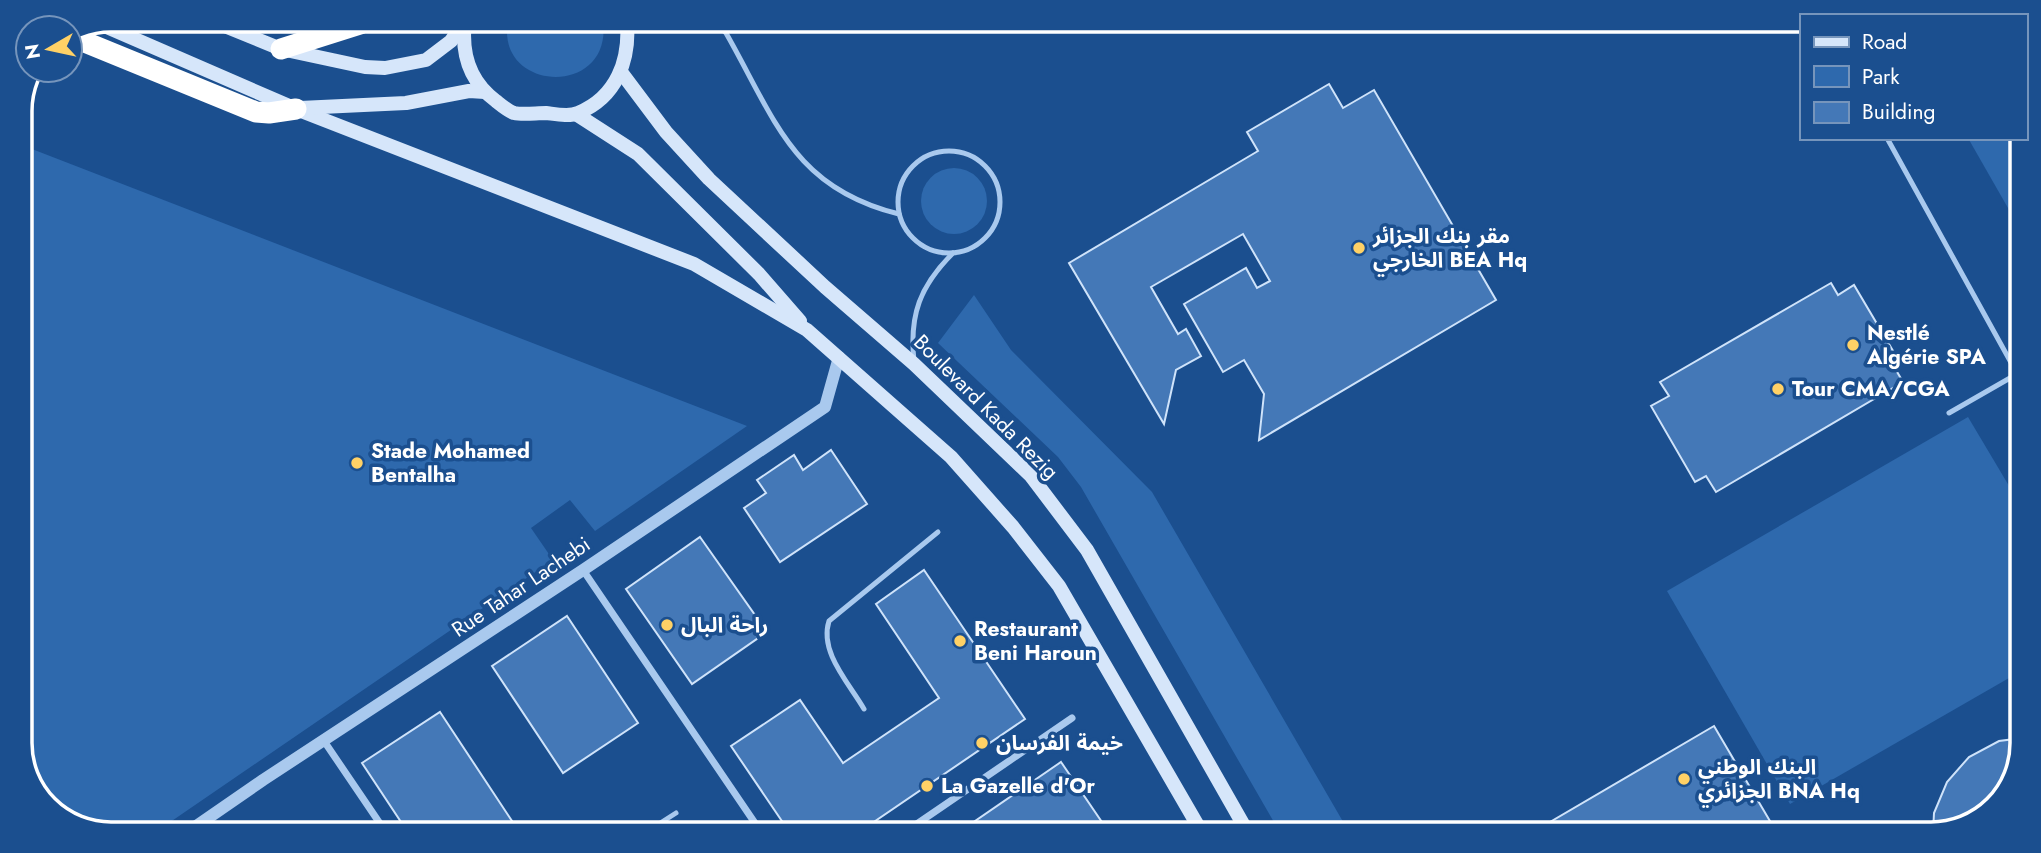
<svg xmlns="http://www.w3.org/2000/svg" width="2041" height="853" viewBox="0 0 2041 853" font-family="Jost,'Noto Sans Arabic',sans-serif">
  <rect width="100%" height="100%" fill="#1b4f8f"/>
  <g fill="#2e69ad">
    <path d="M508 21H603C613 98 495 93 508 21Z"/>
    <polygon points="1968,138 2021,138 2020,229"/>
    <polygon points="19,144 747,426 595,531 570,500 531,528 553,560 163,827 76,827 38,798 19,749"/>
    <circle cx="954" cy="201" r="33"/>
    <polygon points="974,295 1011,350 1152,492 1349,832 1279,831 1081,487 1058,457 938,343"/>
    <polygon points="1968,417 2018,501 2016,674 1790,804 1667,591"/>
  </g>
  <g fill="#4478b7" stroke="#cfe3fa" stroke-width="2">
    <polygon points="1329,84 1343,108 1374,90 1496,300 1259,440 1264,394 1244,360 1223,372 1184,304 1246,268 1257,288 1270,281 1243,234 1151,287 1178,334 1186,329 1201,356 1176,370 1164,424 1069,263 1258,151 1247,132"/>
    <polygon points="1831,283 1838,295 1854,285 1899,361 1893,365 1903,382 1716,492 1706,476 1695,482 1651,406 1669,396 1660,382"/>
    <polygon points="831,450 867,504 780,562 744,508 766,493 757,480 794,455 803,470"/>
    <polygon points="700,537 767,632 692,684 626,589"/>
    <polygon points="924,570 1025,719 862,830 788,830 731,746 800,700 843,763 939,698 876,604"/>
    <polygon points="567,616 638,723 563,773 492,666"/>
    <polygon points="440,712 512,821 500,829 405,828 362,763"/>
    <polygon points="1714,726 1777,833 1533,832"/>
    <polygon points="2015,739 2015,777 1982,818 1933,833 1934,813 1947,782 1969,757 1999,741"/>
    <polygon points="1061,762 1108,831 962,830"/>
  </g>
  <g fill="none" stroke-linecap="round" stroke-linejoin="round">
    <g stroke="#a9c9ee" stroke-width="5">
      <path d="M714 21 726 33C775 119 793 188 899 214"/>
      <polyline points="630,28 640,21"/>
      <polyline points="1887,138 2019,377"/>
      <circle cx="949" cy="202" r="51"/>
      <path d="M914 361C909 315 920 286 953 253"/>
      <polyline points="1949,413 2017,374"/>
      <path d="M864 709C849 683 819 652 829 621L938 532"/>
      <polyline points="651,829 676,813"/>
    </g>
    <g stroke="#a9c9ee" stroke-width="7">
      <polyline points="583,570 759,829"/>
      <polyline points="324,741 383,828"/>
      <polyline points="908,830 1072,718"/>
    </g>
    <polyline stroke="#a9c9ee" stroke-width="12" points="195,827 263,780 583,570 825,407 839,357"/>
    <g stroke="#d6e6fa" stroke-width="14">
      <polyline points="210,20 281,49 365,67 385,68 426,60 451,41 464,22"/>
      <path d="M465 21C461 53 469 81 496 101 501 105 508 111 514 113 523 115 536 113 546 113 555 114 569 117 578 113 617 97 630 60 627 21"/>
      <polyline points="100,24 296,109 694,264 807,330 951,457 1013,527 1059,586 1201,831"/>
      <polyline points="621,72 666,132 709,179 825,287 914,364 1031,476 1087,550 1247,831"/>
      <polyline points="300,108 406,103 469,91 485,92"/>
      <polyline points="576,114 638,154 759,274 800,321"/>
    </g>
    <g stroke="#fff" stroke-width="21">
      <polyline points="70,36 256,112 269,113 296,109"/>
      <polyline points="281,49 360,24 366,20"/>
    </g>
  </g>
  <g fill="#ffd166" stroke="#1b4f8f" stroke-width="2.5">
    <circle cx="1359" cy="248" r="7"/>
    <circle cx="1853" cy="345" r="7"/>
    <circle cx="1778" cy="389" r="7"/>
    <circle cx="357" cy="463" r="7"/>
    <circle cx="667" cy="625" r="7"/>
    <circle cx="960" cy="641" r="7"/>
    <circle cx="982" cy="743" r="7"/>
    <circle cx="1684" cy="779" r="7"/>
    <circle cx="927" cy="786" r="7"/>
  </g>
  <g text-anchor="middle" stroke-width="7" stroke-linejoin="round" paint-order="stroke">
    <g font-size="21" font-weight="bold" fill="#fff" stroke="#1b4f8f" text-anchor="start">
      <text x="1373" y="243">مقر بنك الجزائر<tspan x="1373" dy="24">الخارجي BEA Hq</tspan></text>
      <text x="1867" y="340">Nestlé<tspan x="1867" dy="24">Algérie SPA</tspan></text>
      <text x="1792" y="396">Tour CMA/CGA</text>
      <text x="371" y="458">Stade Mohamed<tspan x="371" dy="24">Bentalha</tspan></text>
      <text x="681" y="632">راحة البال</text>
      <text x="974" y="636">Restaurant<tspan x="974" dy="24">Beni Haroun</tspan></text>
      <text x="996" y="750">خيمة الفرسان</text>
      <text x="1698" y="774">البنك الوطني<tspan x="1698" dy="24">الجزائري BNA Hq</tspan></text>
      <text x="941" y="793">La Gazelle d'Or</text>
    </g>
    <g font-size="21" fill="#fff" stroke="#1b4f8f">
      <text transform="translate(986 407) rotate(45)" y="7">Boulevard Kada Rezig</text>
      <text transform="translate(521 587) rotate(-34)" y="7">Rue Tahar Lachebi</text>
    </g>
  </g>
  <path d="M0 0H2041V853H0ZM111 32H1931A79 79 0 0 1 2010 111V743A79 79 0 0 1 1931 822H111A79 79 0 0 1 32 743V111A79 79 0 0 1 111 32Z" fill="#1b4f8f" fill-rule="evenodd"/>
  <path fill="none" stroke="#fff" stroke-width="3.5" d="M111 32H1931A79 79 0 0 1 2010 111V743A79 79 0 0 1 1931 822H111A79 79 0 0 1 32 743V111A79 79 0 0 1 111 32Z"/>
  <rect x="1800" y="14" width="228" height="126" fill="#1b4f8f" stroke="#7695bc" stroke-width="2"/>
  <rect x="1814" y="37" width="35" height="10" fill="#d6e6fa" stroke="#7695bc" stroke-width="2"/>
  <text x="1862" y="49" font-size="21" fill="#ffffff">Road</text>
  <rect x="1814" y="66" width="35" height="21" fill="#2e69ad" stroke="#7695bc" stroke-width="2"/>
  <text x="1862" y="84" font-size="21" fill="#ffffff">Park</text>
  <rect x="1814" y="102" width="35" height="21" fill="#4478b7" stroke="#7695bc" stroke-width="2"/>
  <text x="1862" y="119" font-size="21" fill="#ffffff">Building</text>
  <g transform="translate(49 49) rotate(261)"><circle r="33" fill="#1b4f8f" stroke="#7695bc" stroke-width="2"/>
  <path d="M0-5L12 26L0 18L-12 26Z" fill="#ffd166"/>
  <text y="-10" font-size="19" font-weight="bold" text-anchor="middle" fill="#ffffff">N</text>
  </g>
</svg>
